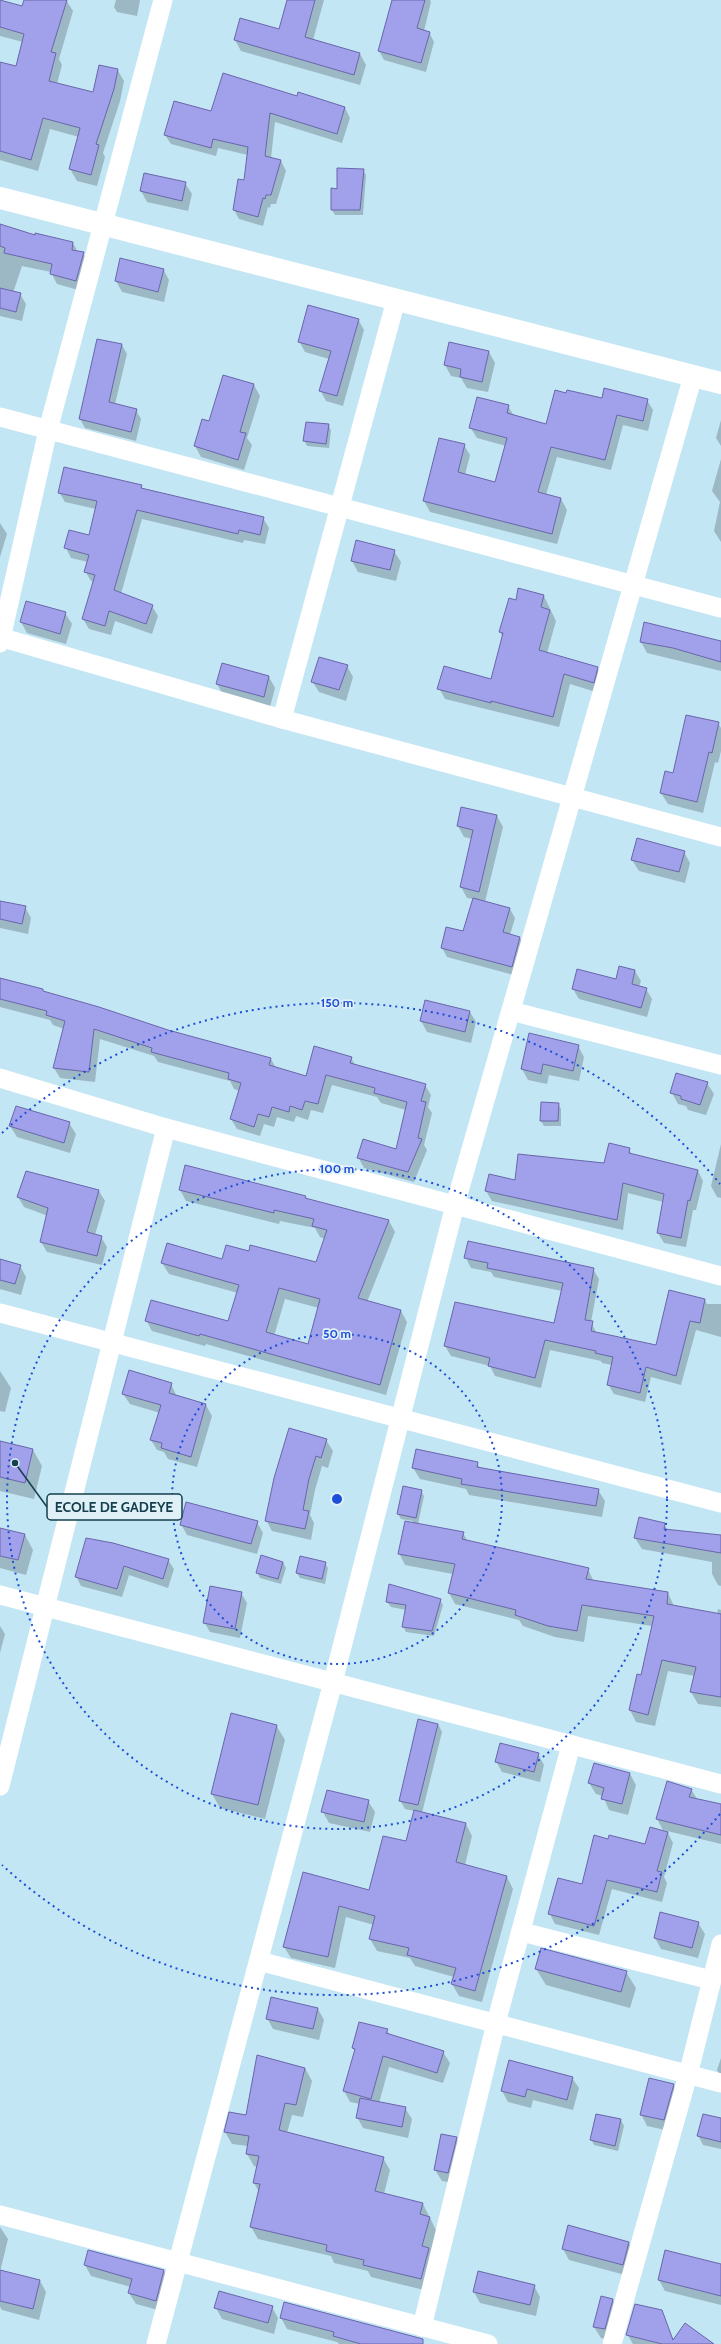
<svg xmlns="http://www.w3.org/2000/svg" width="721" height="2344" viewBox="0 0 721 2344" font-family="Cabin,sans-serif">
  <rect width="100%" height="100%" fill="#c3e6f5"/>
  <g fill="#0003" fill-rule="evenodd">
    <polygon points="25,0 66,0 73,11 59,59 62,65 57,84 93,93 117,69 124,81 120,101 103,153 105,157 97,186 77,181 70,169 79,137 50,129 38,171 0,160 0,63 16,67 23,42 0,36 0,1 23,7"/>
    <polygon points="116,0 140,0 137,16 117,12 114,7"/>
    <polygon points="288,0 324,0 313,40 360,54 366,65 360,85 241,51 235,40 279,30"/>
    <polygon points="392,0 430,0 431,2 424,31 429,32 434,42 426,72 384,60 379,51"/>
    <polygon points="298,94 345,108 350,118 342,143 275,122 271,158 281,161 286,171 276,204 271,204 270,208 268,207 263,226 239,219 234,210 245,181 248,155 218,148 216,156 171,144 165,135 212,113 297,97"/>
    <polygon points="363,170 366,175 363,215 335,215 332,210 332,190 338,190"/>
    <polygon points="185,183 192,194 188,211 147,202 141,191"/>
    <polygon points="0,225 36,236 73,243 78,252 83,253 89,264 82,291 57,284 51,272 22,266 13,293 20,294 26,304 22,321 0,316"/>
    <polygon points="163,269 169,280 164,302 122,292 116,281"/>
    <polygon points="358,319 364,330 343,406 326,401 320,390 329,359 305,352 299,341"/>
    <polygon points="122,345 127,354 115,404 136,410 141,419 136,441 85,428 80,419"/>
    <polygon points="489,352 495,363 488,392 467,388 461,378 451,376 445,365"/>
    <polygon points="224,376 254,385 260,396 247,438 252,445 244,470 201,457 195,446 209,423"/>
    <polygon points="603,400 647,400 653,410 648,431 623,425 611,470 557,457 546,495 561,499 567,510 557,544 430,512 424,501 464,445 470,455 465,475 496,484 506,446 477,438 470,427 508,406 514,416 547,425"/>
    <polygon points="721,420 721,446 716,438"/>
    <polygon points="328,425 331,430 329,448 307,446 304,440"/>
    <polygon points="721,459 721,542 714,531 720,502 712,491"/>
    <polygon points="141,486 143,490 263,518 269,528 265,544 244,540 243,543 142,519 121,594 152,606 158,616 152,634 115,621 111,635 89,629 83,619 94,582 91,581 85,571 88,562 71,558 66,548 90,537 96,509 65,502 59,492"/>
    <polygon points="0,523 7,534 0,557"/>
    <polygon points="394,551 401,562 396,581 358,572 352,561"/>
    <polygon points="544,596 556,621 547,653 597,668 603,678 599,693 570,684 559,727 445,699 439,688 492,680 503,638 500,632 516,601"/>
    <polygon points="65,613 72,624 66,644 27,633 21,622"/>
    <polygon points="641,642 721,642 721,671 647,653"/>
    <polygon points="347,666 353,677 346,701 319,692 312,681"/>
    <polygon points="269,677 275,688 270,707 223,695 217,684"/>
    <polygon points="718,723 721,728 721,751 718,763 715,762 703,813 668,804 661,793 666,772 674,774"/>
    <polygon points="462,808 497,816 503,827 485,902 510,909 515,918 510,935 520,938 525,947 517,976 447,957 442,948 464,932 474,899 467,898 461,887 472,839 464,837 458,826"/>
    <polygon points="684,852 690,863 685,883 639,871 632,860"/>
    <polygon points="0,902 25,907 31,918 28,934 0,928"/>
    <polygon points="635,971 641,981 639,987 646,989 652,999 647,1017 579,999 573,989 616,981"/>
    <polygon points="0,978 43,990 44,993 168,1031 271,1059 276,1068 306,1077 351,1058 356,1066 425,1085 431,1095 428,1107 432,1113 424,1145 427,1150 414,1182 364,1168 358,1157 397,1150 406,1110 381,1103 377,1097 332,1085 323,1113 311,1110 308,1120 296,1116 294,1122 277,1117 274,1127 264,1124 260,1136 237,1129 231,1119 240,1091 234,1089 230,1081 158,1062 154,1056 100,1039 95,1082 60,1078 54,1068 64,1029 53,1025 50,1020 0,1007"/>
    <polygon points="470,1012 476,1022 471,1043 427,1032 421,1021"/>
    <polygon points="578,1046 584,1057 579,1081 549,1075 547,1084 528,1080 522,1069"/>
    <polygon points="707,1083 714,1094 706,1115 688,1110 686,1106 678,1104 672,1093"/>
    <polygon points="558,1104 561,1109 561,1126 544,1126 541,1121"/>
    <polygon points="69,1123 76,1134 70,1153 17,1137 10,1126"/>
    <polygon points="721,1144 721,1198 717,1197 711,1186"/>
    <polygon points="629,1149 632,1155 698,1171 703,1181 696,1210 693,1210 686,1247 664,1243 658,1233 663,1202 628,1193 623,1230 492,1201 486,1191 516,1181 605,1164"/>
    <polygon points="48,1176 99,1191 105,1201 95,1235 101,1237 107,1247 102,1265 47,1252 41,1242 48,1216 24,1207 18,1197 47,1179"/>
    <path d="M180 1190 305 1197 306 1199 389 1221 395 1232 367 1302 401 1311 407 1322 386 1395 206 1344 205 1346 152 1331 146 1320 229 1322 238 1293 169 1274 162 1263 223 1260 249 1252 316 1263 325 1239 320 1237 315 1228 280 1221 279 1224 186 1201ZM285 1299 319 1308 308 1346 274 1336Z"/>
    <polygon points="469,1242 593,1269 599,1279 591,1322 597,1334 656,1347 705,1300 707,1304 721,1304 721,1337 696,1330 681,1385 651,1377 645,1402 614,1394 608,1384 612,1365 602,1363 601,1361 550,1350 541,1388 495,1376 490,1366 451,1356 445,1346 455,1303 555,1324 562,1291 494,1277 491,1272 471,1268 466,1258"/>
    <polygon points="0,1260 20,1266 26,1277 21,1295 0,1289"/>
    <polygon points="0,1371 11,1388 5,1412 0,1411"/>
    <polygon points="171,1384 177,1397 206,1405 212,1416 197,1467 168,1459 164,1452 157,1450 151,1440 160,1413 130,1404 123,1394"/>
    <polygon points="326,1440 333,1451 328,1468 322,1466 315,1490 310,1515 314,1523 311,1540 272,1531 266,1520"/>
    <polygon points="0,1442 33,1450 42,1466 34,1499 0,1491"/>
    <polygon points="477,1463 480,1468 598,1490 605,1501 602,1517 469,1495 466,1489 420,1479 413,1468"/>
    <polygon points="421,1491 424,1496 418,1524 463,1533 468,1542 588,1569 594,1582 668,1593 674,1606 717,1614 718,1609 721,1610 721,1707 698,1704 691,1692 695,1676 668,1671 655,1726 636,1722 630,1710 638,1675 642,1676 652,1626 588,1616 584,1642 555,1637 523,1626 519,1620 455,1604 449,1593 453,1574 405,1565 399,1553 413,1521 401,1519 398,1514"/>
    <polygon points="257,1522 263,1533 257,1554 187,1535 181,1524"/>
    <polygon points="664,1524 668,1530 721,1536 721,1586 718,1585 712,1574 712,1562 642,1549 635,1538"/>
    <polygon points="0,1529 25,1535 33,1550 26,1575 0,1568"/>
    <polygon points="87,1539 168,1560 174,1569 168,1588 129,1575 122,1597 81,1586 76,1576"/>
    <polygon points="283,1562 286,1568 281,1584 260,1578 257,1572"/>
    <polygon points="325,1563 328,1568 325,1584 300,1578 297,1573"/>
    <polygon points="241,1593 247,1603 240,1638 210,1632 204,1622"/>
    <polygon points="440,1600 443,1605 434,1636 406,1632 403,1626 406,1610 391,1607 387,1602"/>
    <polygon points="0,1626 5,1634 0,1653"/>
    <polygon points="438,1724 442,1732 422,1813 466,1824 472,1836 465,1865 507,1877 513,1889 482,2002 459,1996 452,1984 454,1977 415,1966 410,1958 377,1951 370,1939 374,1925 346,1917 335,1968 291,1958 284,1947 303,1873 370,1891 406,1842 414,1811 405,1809 400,1800"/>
    <polygon points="276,1725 285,1740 265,1819 220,1808 212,1794"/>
    <polygon points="538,1754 544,1765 540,1782 502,1772 496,1761"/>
    <polygon points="630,1774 636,1785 628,1815 609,1810 603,1796 596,1794 589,1783"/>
    <polygon points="691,1789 697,1799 721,1805 721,1844 663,1830 657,1819"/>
    <polygon points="368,1801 375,1812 370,1832 329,1823 323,1812"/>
    <polygon points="668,1833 673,1843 664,1877 667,1883 662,1902 612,1889 599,1935 555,1924 550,1914 583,1885 609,1840 645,1846"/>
    <polygon points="661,1913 698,1923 705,1934 698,1958 661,1949 655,1938"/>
    <polygon points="536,1969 626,1972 636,1988 630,2008 546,1985"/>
    <polygon points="318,2009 324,2020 319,2040 273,2029 267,2018"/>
    <polygon points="360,2023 387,2030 390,2035 443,2052 450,2063 443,2083 389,2067 379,2103 405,2108 412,2119 408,2138 363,2128 357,2117 360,2104 350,2102 344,2091 355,2052 353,2048"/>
    <polygon points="721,2058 721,2077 717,2070"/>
    <polygon points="305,2068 312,2081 303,2117 292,2115 287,2133 383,2158 390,2170 384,2194 423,2204 436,2230 428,2291 371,2277 368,2271 334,2263 331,2256 258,2239 251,2227 259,2192 254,2183 258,2167 254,2166 247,2154 248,2146 232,2144 225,2132"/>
    <polygon points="572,2078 579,2088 573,2110 533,2100 531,2108 508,2102 502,2091"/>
    <polygon points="673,2085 680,2096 670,2131 647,2126 641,2114"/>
    <polygon points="621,2120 624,2126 618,2151 594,2145 591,2139"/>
    <polygon points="721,2120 721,2149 703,2145 698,2135"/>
    <polygon points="456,2138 463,2149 454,2183 442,2181 435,2170"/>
    <polygon points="0,2227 8,2239 0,2272"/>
    <polygon points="629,2243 635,2254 629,2276 569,2260 563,2249"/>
    <polygon points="89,2251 164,2271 170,2282 162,2311 136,2304 129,2293 131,2287 91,2276 85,2265"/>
    <polygon points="666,2252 721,2265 721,2305 665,2291 659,2280"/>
    <polygon points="40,2281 46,2292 39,2320 2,2310 0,2307 0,2284"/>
    <polygon points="534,2286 540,2297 536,2316 480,2303 474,2292"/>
    <polygon points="613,2300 619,2311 611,2340 601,2338 594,2327"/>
    <polygon points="272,2307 278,2318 274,2334 222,2319 216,2308"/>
    <polygon points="661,2311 674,2341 707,2344 633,2344 627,2334"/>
    <polygon points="281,2318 399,2344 339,2344 337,2342 287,2329"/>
  </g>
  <g fill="#a1a0ea" stroke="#6966ab" fill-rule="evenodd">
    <polygon points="0,0 22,6 24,0 67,0 51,52 56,53 49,81 93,92 99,65 118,69 114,89 96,144 99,145 91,175 69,169 80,128 43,118 31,160 0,151 0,62 16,66 24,34 0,27"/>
    <polygon points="287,0 315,0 305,37 360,53 354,75 234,40 240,18 279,29"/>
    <polygon points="392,0 425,0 417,28 430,32 421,63 378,51"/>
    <polygon points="223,73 297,96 298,92 345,107 337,134 270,113 265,156 281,160 271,195 266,195 265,199 263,198 258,217 233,210 238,179 244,180 248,147 213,139 211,148 164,135 174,101 211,111"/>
    <polygon points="337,168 364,169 360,210 331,210 331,188 337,189"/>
    <polygon points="144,173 186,182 182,201 140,191"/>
    <polygon points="0,224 35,235 35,233 73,242 72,250 84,252 76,281 50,274 52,264 4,253 5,248 0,246"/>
    <polygon points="120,258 164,269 158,292 115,281"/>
    <polygon points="0,288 21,293 16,312 0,308"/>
    <polygon points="308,305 359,319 337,396 319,391 331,351 298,342"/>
    <polygon points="97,339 122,344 109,402 137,409 131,432 79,419"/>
    <polygon points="449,342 489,351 482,382 460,377 461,369 444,365"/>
    <polygon points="223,375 254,384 240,432 246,433 238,460 194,446 202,419 209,421"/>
    <polygon points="604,388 648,399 643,421 617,415 605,460 551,447 538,492 561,498 552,534 423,501 439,438 465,444 458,472 495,482 507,438 469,428 477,397 509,405 507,413 546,424 555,390 566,393 567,390 602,398"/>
    <polygon points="306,422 329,424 326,444 303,441"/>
    <polygon points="64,467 142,485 141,488 264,517 260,535 239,530 238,534 137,510 114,590 153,605 146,624 109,611 105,626 82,619 95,575 84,572 89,555 64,548 69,530 89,535 97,501 58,493"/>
    <polygon points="356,540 395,550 390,570 351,561"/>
    <polygon points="518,588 544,595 541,607 550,610 539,650 598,667 594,683 564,674 553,717 491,701 491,703 437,689 444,666 491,679 503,633 499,632 509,598 516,600"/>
    <polygon points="26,601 66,612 60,634 20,622"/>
    <polygon points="644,622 721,641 721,662 673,648 640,642"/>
    <polygon points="319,657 348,665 339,690 311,682"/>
    <polygon points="222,663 269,676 264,697 216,684"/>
    <polygon points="686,715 719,722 712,753 709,752 697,802 660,793 665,771 673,773"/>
    <polygon points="461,807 497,815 479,892 460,887 473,830 457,826"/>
    <polygon points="637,838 685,851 679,872 631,860"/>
    <polygon points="473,898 510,908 503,932 520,937 512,967 441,948 446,927 463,931"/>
    <polygon points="0,901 26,906 22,924 0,919"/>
    <polygon points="619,966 635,970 632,984 647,988 641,1008 572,989 577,969 616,979"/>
    <polygon points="0,978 43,989 43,991 99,1007 168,1030 271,1058 269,1065 306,1076 314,1046 352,1057 350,1063 426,1084 421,1101 426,1102 418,1138 422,1139 408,1172 357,1158 363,1139 396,1149 407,1102 374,1093 375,1088 326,1075 318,1104 305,1101 302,1110 290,1106 289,1112 272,1107 269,1117 258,1114 254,1127 230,1119 241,1083 228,1079 229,1073 151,1052 152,1048 94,1029 89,1072 53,1068 65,1021 46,1015 47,1011 0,999"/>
    <polygon points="425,1000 470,1011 465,1032 420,1021"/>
    <polygon points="529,1033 579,1045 573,1071 543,1064 541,1074 521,1069"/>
    <polygon points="676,1073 708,1082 700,1105 681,1099 681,1096 670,1093"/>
    <polygon points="541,1102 559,1103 558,1121 540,1121"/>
    <polygon points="16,1106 70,1122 64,1143 9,1126"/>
    <polygon points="609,1143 630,1148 629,1153 698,1170 690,1201 688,1200 681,1238 657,1233 664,1194 623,1183 617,1220 485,1191 489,1174 515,1180 518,1154 604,1163"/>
    <path d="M185 1165 306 1196 305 1198 389 1220 358 1298 401 1310 380 1385 200 1334 199 1336 145 1321 151 1300 228 1321 239 1285 161 1263 167 1243 222 1259 226 1245 249 1251 250 1245 316 1262 327 1230 312 1226 314 1219 274 1210V1213L179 1190ZM279 1288 320 1299 308 1344 266 1332Z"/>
    <polygon points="26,1171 99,1190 87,1232 102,1236 97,1256 40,1242 48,1208 17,1197"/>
    <polygon points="468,1241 594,1268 585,1320 593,1321 591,1331 656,1345 669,1290 705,1299 700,1323 690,1321 676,1376 646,1367 640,1393 607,1385 613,1357 595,1353 596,1351 545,1340 535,1378 488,1366 490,1358 444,1346 455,1302 554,1323 563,1283 487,1268 488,1263 464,1258"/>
    <polygon points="0,1259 21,1265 15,1284 0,1280"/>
    <polygon points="129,1370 172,1383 169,1393 206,1404 191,1457 161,1448 162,1443 150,1440 161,1405 122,1394"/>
    <polygon points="289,1428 327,1439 321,1458 316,1456 309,1479 303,1510 309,1511 305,1529 265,1521 274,1478"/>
    <polygon points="0,1441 33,1449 25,1483 0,1477"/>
    <polygon points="416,1449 478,1462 477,1467 599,1489 596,1506 461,1484 462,1479 412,1468"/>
    <polygon points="403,1486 422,1490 416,1518 397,1514"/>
    <polygon points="186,1502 258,1521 251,1544 180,1525"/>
    <polygon points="639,1517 665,1523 664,1529 721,1535 721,1553 634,1538"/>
    <polygon points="405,1521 464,1532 462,1539 589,1568 586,1579 668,1592 667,1604 721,1614 721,1697 690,1692 696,1667 662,1660 648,1715 629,1710 637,1674 641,1675 654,1616 582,1605 577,1631 548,1626 515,1615 516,1610 448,1593 455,1564 398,1554"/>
    <polygon points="0,1528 25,1534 18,1560 0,1556"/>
    <polygon points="86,1538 113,1543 169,1559 163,1579 124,1566 117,1589 75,1577"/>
    <polygon points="261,1555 283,1562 278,1579 256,1573"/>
    <polygon points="300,1556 326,1562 322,1579 296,1573"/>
    <polygon points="389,1584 441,1599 432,1631 402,1627 406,1605 386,1602"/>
    <polygon points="210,1586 242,1592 235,1629 203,1623"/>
    <polygon points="231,1713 277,1725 258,1805 211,1794"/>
    <polygon points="418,1719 438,1724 418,1805 399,1801"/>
    <polygon points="500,1743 539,1753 534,1772 495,1762"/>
    <polygon points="594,1763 630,1773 622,1804 601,1799 604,1788 588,1783"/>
    <polygon points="667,1781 692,1789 689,1797 721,1804 721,1835 656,1819"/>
    <polygon points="327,1790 369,1800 364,1822 321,1812"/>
    <polygon points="414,1810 466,1823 456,1862 507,1876 475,1991 451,1984 456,1968 407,1955 409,1948 369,1939 375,1916 339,1906 328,1957 283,1947 303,1872 369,1890 383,1836 406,1841"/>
    <polygon points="650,1827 668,1832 657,1871 662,1872 657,1892 607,1880 594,1926 548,1914 558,1878 582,1884 594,1835 608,1839 609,1835 645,1844"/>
    <polygon points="660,1912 699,1922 692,1948 654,1938"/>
    <polygon points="541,1948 627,1971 621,1992 535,1969"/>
    <polygon points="271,1997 318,2008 313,2029 266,2019"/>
    <polygon points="359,2022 388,2029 386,2033 444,2051 437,2073 383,2056 371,2099 343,2091 355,2049 352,2048"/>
    <polygon points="257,2055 305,2068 296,2105 285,2103 279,2130 384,2157 375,2191 423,2203 420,2214 430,2217 422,2246 429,2248 421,2279 363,2265 364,2260 326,2251 327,2245 250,2227 260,2184 253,2183 259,2156 246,2154 249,2136 224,2132 229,2112 246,2115"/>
    <polygon points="509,2060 573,2077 567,2100 527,2089 525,2097 501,2091"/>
    <polygon points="649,2078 674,2084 664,2120 640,2115"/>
    <polygon points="360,2098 406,2107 402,2127 356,2118"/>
    <polygon points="596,2114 621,2119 615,2146 590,2140"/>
    <polygon points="703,2114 721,2118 721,2142 697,2136"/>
    <polygon points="441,2134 457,2137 448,2173 434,2170"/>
    <polygon points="568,2225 629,2242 623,2265 562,2249"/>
    <polygon points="88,2250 164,2270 156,2301 128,2293 132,2279 84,2265"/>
    <polygon points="665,2250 721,2264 721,2296 658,2280"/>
    <polygon points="0,2270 40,2280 33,2309 0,2301"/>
    <polygon points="478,2271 535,2285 530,2305 473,2292"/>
    <polygon points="219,2291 273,2306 268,2323 214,2308"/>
    <polygon points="601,2296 613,2299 605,2329 593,2327"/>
    <polygon points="284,2302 423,2339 423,2344 361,2344 333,2336 334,2332 280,2318"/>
    <polygon points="635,2304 662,2310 673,2340 685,2323 714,2344 662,2344 626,2335"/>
  </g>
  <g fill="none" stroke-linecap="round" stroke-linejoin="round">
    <g stroke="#fff" stroke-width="19">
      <polyline points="0,417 721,608"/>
      <polyline points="0,637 282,719 721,837"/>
      <polyline points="0,643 48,430 163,0"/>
      <polyline points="282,719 396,300"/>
      <polyline points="511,1011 721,1065"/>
      <polyline points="0,1078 166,1128 721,1276"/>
      <polyline points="0,1313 721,1503"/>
      <polyline points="0,1595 721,1784"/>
      <polyline points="0,1786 166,1128"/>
      <polyline points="522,1932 711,1980"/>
      <polyline points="259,1961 721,2083"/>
      <polyline points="0,2215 488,2344"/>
      <polyline points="422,2327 496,2023 571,1745"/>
      <polyline points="156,2344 333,1682 455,1205 693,376"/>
      <polyline points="612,2344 688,2075 721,1944"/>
    </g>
    <polyline stroke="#fff" stroke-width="22" points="0,198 721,383"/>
  </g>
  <g fill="none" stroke="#1d4ed8" stroke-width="2" stroke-dasharray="2 4">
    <circle cx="337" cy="1499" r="165"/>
    <circle cx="337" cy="1499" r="330"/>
    <path d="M720 1814A496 496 0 0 1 2 1865M2 1133A496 496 0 0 1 720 1184"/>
  </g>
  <circle cx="337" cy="1499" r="6" fill="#1d4ed8" stroke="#dff0f7" stroke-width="2"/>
  <g font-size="12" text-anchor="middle" font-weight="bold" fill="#1d4ed8" stroke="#dff0f7" stroke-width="3.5" stroke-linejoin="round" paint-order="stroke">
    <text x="337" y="1007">150 m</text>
    <text x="337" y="1173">100 m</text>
    <text x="337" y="1338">50 m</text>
  </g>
  <path fill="none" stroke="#153f4e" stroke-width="1.5" d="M15 1463L47 1507"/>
  <circle fill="#153f4e" stroke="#dff0f7" stroke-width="1.5" cx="15" cy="1463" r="4"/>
  <rect fill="#dff0f7" stroke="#153f4e" stroke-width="1.5" x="47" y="1494" width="135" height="26" rx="4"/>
  <g font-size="14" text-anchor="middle" font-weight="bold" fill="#153f4e">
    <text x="114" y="1512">ECOLE DE GADEYE</text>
  </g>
</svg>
